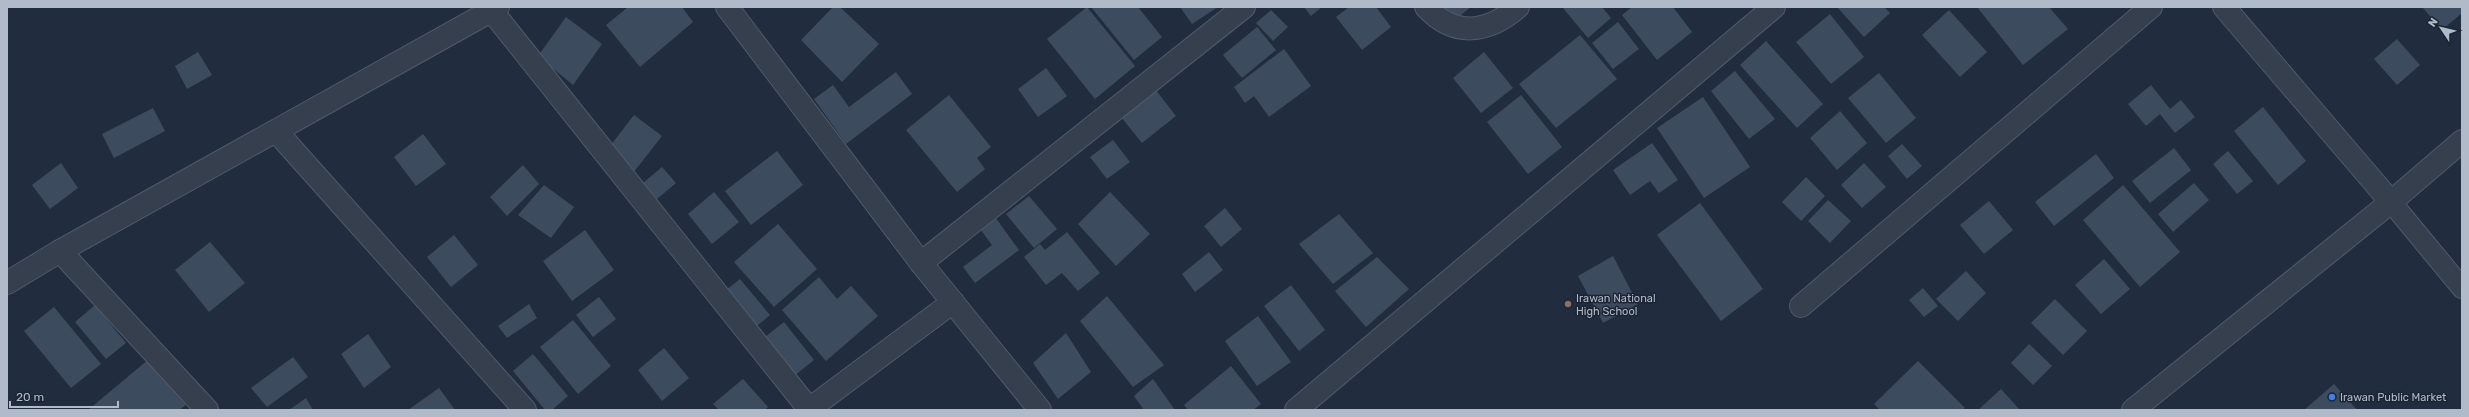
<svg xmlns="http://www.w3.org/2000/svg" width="2469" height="417" viewBox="0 0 2469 417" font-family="Rubik,sans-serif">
  <rect width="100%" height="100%" fill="#212d3e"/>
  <g fill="#3d4b5e">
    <polygon points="628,7 682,7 693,22 640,67 606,25"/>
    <polygon points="833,7 840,7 879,44 842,82 801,40"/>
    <polygon points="1087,7 1135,66 1095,99 1047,39"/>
    <polygon points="1091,7 1138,7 1162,37 1134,60"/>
    <polygon points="1180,7 1218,7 1192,24"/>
    <polygon points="1304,7 1322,7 1311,16"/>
    <polygon points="1349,7 1376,7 1391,27 1362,50 1336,17"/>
    <polygon points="1441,7 1471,7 1453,21"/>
    <polygon points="1562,7 1602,7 1611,18 1588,38"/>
    <polygon points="1632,7 1673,7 1692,32 1657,60 1622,15"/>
    <polygon points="1837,7 1884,7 1890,13 1864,37"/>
    <polygon points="1977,7 2049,7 2068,29 2023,65"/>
    <polygon points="2422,7 2462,7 2462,13 2442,30"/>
    <polygon points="1271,10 1288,27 1273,41 1256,23"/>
    <polygon points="1949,10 1987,52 1960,77 1922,35"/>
    <polygon points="1830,14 1864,57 1831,84 1796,42"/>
    <polygon points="566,17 602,44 573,85 538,56"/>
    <polygon points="1618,22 1639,49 1613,69 1592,43"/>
    <polygon points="1257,27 1276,50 1242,78 1223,55"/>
    <polygon points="1580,35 1617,79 1556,128 1519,84"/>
    <polygon points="2397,39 2420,65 2397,85 2374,59"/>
    <polygon points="1766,41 1823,104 1797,128 1740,65"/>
    <polygon points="1284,49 1311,86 1269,117 1254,96 1245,103 1234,87"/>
    <polygon points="198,52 212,75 187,89 175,66"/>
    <polygon points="1484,52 1513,88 1481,113 1453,78"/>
    <polygon points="1046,68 1067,96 1038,117 1018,89"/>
    <polygon points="1735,71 1775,119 1749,139 1711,91"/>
    <polygon points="896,72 912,94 846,144 814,99 833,85 849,107"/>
    <polygon points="1879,73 1916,118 1886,143 1848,98"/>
    <polygon points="2151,85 2170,109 2181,100 2195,117 2175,133 2160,114 2146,126 2128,104"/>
    <polygon points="1155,89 1176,116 1142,143 1121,117"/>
    <polygon points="949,95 991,147 977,158 985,169 957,192 906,130"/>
    <polygon points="1521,95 1562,147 1528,174 1487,122"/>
    <polygon points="1703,97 1750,167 1704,198 1657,128"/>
    <polygon points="2263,107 2306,161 2278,185 2234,131"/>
    <polygon points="153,108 165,131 114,158 102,134"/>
    <polygon points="1840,111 1867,143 1837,170 1810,138"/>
    <polygon points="634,115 662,136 633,173 607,150"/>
    <polygon points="423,134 446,164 416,186 394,157"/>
    <polygon points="1113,140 1130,162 1107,179 1090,157"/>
    <polygon points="1652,143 1678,180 1659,193 1650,181 1630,195 1613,170"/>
    <polygon points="1902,144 1922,166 1907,179 1888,156"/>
    <polygon points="2174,148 2191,170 2150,203 2132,181"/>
    <polygon points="777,151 803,185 751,225 725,191"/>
    <polygon points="2228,151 2253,181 2237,194 2213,164"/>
    <polygon points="2096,154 2114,178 2054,226 2035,202"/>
    <polygon points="61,163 78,188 50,209 32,185"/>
    <polygon points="1864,163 1886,187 1862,208 1841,185"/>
    <polygon points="523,165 539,184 507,216 490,197"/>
    <polygon points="662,167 676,183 657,199 643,183"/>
    <polygon points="1806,177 1825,196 1801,221 1782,202"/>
    <polygon points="2194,183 2209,200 2173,232 2158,214"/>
    <polygon points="544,185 574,207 551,238 518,215"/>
    <polygon points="2123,185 2180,252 2140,287 2083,220"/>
    <polygon points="714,192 739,222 712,244 688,214"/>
    <polygon points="1110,192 1150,234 1116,266 1078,224"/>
    <polygon points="1029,196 1057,229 1034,248 1006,214"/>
    <polygon points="1828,200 1851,221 1830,243 1808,221"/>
    <polygon points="1989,201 2013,230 1984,254 1960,225"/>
    <polygon points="1700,203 1763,289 1721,321 1657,235"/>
    <polygon points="1225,208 1242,229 1221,247 1204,226"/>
    <polygon points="1339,214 1373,253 1333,284 1299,244"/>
    <polygon points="995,217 1019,250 975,283 963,267 992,245 980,229"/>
    <polygon points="778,224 817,269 774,307 734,262"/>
    <polygon points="585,230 614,270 572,301 543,261"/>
    <polygon points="1067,232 1100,273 1078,291 1062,273 1046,285 1024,257 1040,244 1045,250"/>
    <polygon points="454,235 478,265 451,287 427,257"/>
    <polygon points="210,242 245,283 209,312 175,270"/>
    <polygon points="1209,252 1223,270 1195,292 1182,274"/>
    <polygon points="1613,256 1638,304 1603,323 1578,276"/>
    <polygon points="1377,257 1409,289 1366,327 1335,291"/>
    <polygon points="2104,259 2130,289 2101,314 2075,285"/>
    <polygon points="1966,271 1986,293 1958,321 1936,299"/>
    <polygon points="819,277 837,299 851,286 878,316 826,361 782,310"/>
    <polygon points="740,279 770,315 752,330 722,293"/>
    <polygon points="1291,285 1325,330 1299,351 1264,306"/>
    <polygon points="1923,288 1938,306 1924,317 1909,300"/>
    <polygon points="1107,296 1164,365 1133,387 1080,321"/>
    <polygon points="599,297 616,319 593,337 576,315"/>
    <polygon points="2055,299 2087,331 2063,355 2031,323"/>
    <polygon points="529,304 537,318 507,338 498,326"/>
    <polygon points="95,305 126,343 106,359 75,322"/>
    <polygon points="54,307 101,364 71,388 24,331"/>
    <polygon points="1258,316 1291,362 1257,386 1225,341"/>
    <polygon points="573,320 611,366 578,394 540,347"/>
    <polygon points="784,322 814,360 789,380 759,342"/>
    <polygon points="1066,333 1091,372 1058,399 1033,363"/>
    <polygon points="368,334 391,367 364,388 341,354"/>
    <polygon points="2029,344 2052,366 2033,385 2011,363"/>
    <polygon points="664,348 689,378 662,401 638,370"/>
    <polygon points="533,354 568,396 552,410 545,410 513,371"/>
    <polygon points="293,357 308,377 267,407 251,388"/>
    <polygon points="149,359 186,405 179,410 88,410"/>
    <polygon points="1918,361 1965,408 1962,410 1880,410 1874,404"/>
    <polygon points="1231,366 1261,404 1253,410 1188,410 1184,405"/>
    <polygon points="743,379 768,407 765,410 719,410 713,404"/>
    <polygon points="1153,379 1175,410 1144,410 1134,396"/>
    <polygon points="2334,384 2357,410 2304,410"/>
    <polygon points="439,388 455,410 408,410"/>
    <polygon points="2001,389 2020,410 1978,410"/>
    <polygon points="306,398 313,410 289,410"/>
  </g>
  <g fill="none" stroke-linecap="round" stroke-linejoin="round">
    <g stroke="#515a69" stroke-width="22">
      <polyline id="lane" points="2391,202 2462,288"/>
    </g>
    <g stroke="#515a69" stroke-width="24">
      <g id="street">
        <polyline points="727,7 921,263 1040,410"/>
        <path d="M1426 7C1455 38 1488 33 1518 7"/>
        <polyline points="2224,7 2391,202"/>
        <polyline points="491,10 809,409"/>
        <polyline points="276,131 525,410"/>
        <polyline points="60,251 207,410"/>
        <polyline points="921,263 1244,7"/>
        <polyline points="7,283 60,251 498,7"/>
        <polyline points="1801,306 2151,7"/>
        <polyline points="808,410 953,302"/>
        <polyline points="1296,410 1774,7"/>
        <polyline points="2133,410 2391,202 2462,141"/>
      </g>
    </g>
    <use href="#lane" stroke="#363f4e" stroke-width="20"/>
    <use href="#street" stroke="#363f4e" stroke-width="22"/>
  </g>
  <circle fill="#8d6e63" stroke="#1b2433" stroke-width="1.5" cx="1568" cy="304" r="4"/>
  <circle fill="#3f7fe0" stroke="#1b2433" stroke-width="1.5" cx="2332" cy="397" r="4"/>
  <g text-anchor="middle" stroke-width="3" stroke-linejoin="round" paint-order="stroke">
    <g font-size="11" fill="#b1bac9" stroke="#1b2433" text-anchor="start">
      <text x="1576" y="302">Irawan National<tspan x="1576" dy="13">High School</tspan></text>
      <text x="2340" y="401">Irawan Public Market</text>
    </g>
  </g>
  <rect width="2469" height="417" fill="none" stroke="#b1bac9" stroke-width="16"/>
  <g transform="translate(2441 28) rotate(305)" stroke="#1b2433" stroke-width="3" paint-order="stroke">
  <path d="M0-3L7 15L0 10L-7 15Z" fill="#b1bac9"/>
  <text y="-6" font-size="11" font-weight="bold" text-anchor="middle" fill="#b1bac9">N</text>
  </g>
  <path d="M10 401v6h108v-6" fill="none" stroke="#b1bac9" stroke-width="2"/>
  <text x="16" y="401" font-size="12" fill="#b1bac9" stroke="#1b2433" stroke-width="3" paint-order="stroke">20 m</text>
</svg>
